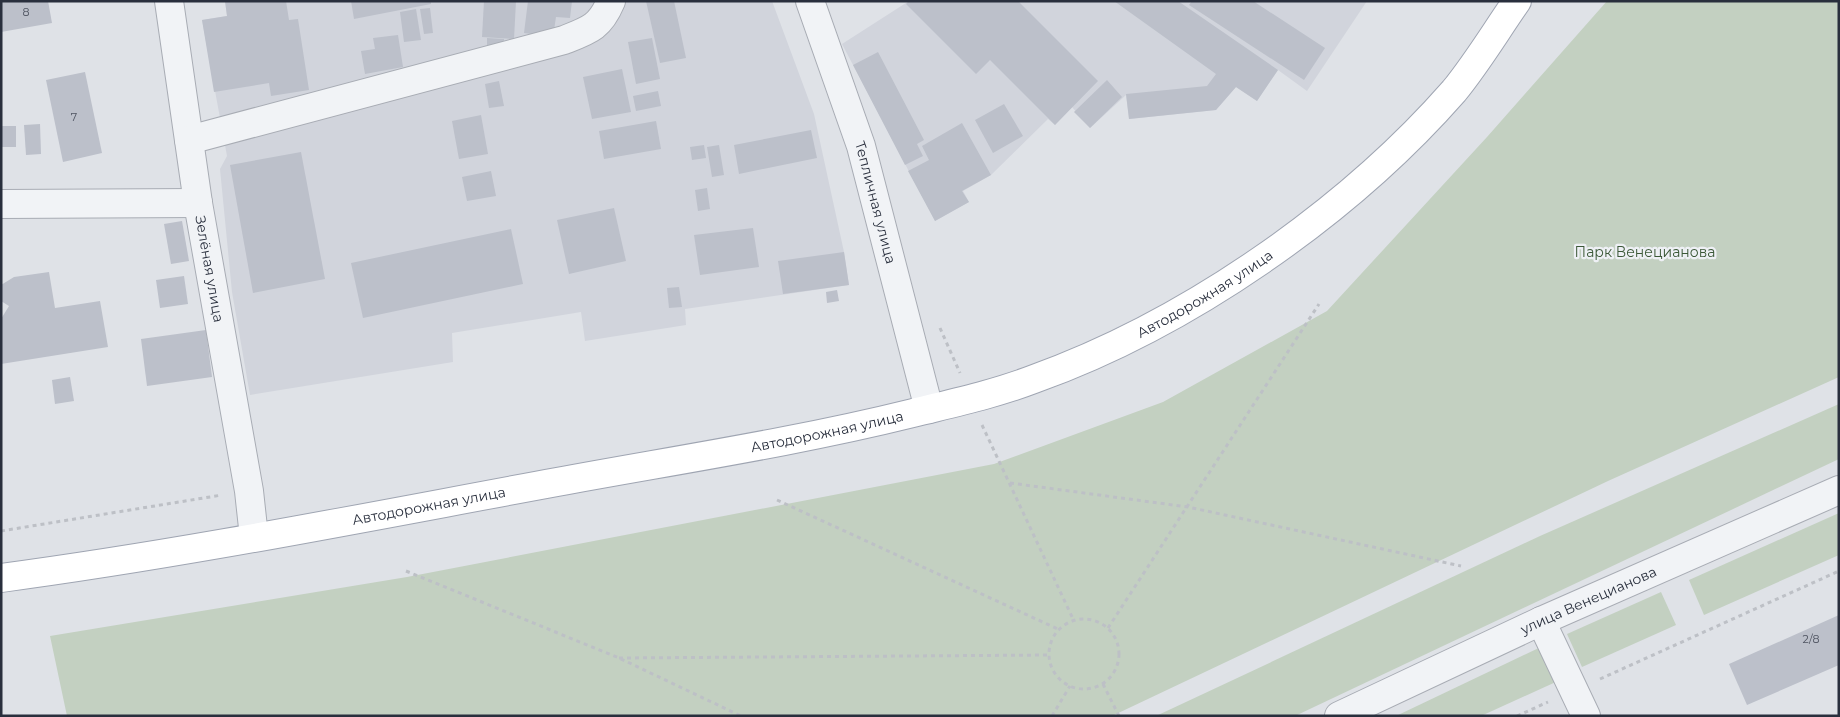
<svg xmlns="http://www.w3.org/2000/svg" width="1840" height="717" viewBox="0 0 1840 717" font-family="Montserrat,sans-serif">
  <rect width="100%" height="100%" fill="#dfe2e7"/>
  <g fill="#d1d4dc">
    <polygon points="225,1 772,1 814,114 844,252 849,285 685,309 686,325 585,341 581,312 452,333 453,362 250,395 232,292 220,169 227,156 202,20 227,16"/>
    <polygon points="909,1 1367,1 1307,91 1278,70 1257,101 1236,87 1216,110 1129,119 1126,95 1090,128 1072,107 1055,125 1048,119 991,175 963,191 969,202 935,221 842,44"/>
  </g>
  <g fill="#c3d0c1">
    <polygon points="1607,1 1839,1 1839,377 1608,481 1112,716 67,716 50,636 407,577 994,464 1163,402 1327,311 1487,137"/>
    <polygon points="1839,404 1839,459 1295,716 1156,716 1540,536"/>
    <polygon points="1839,513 1839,555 1704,615 1689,580"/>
    <polygon points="1661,592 1676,625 1582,667 1567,634"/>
    <polygon points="1543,646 1558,681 1481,716 1396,716"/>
  </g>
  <g fill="#bcc0ca">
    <polygon points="1,1 48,1 52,23 1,32"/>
    <polygon points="225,1 286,1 289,20 298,19 309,90 271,96 269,83 214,92 202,20 227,16"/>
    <polygon points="351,1 431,1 431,4 354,19"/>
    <polygon points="484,1 516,1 514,39 482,37"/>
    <polygon points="528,1 572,1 570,18 556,17 553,37 524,33"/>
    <polygon points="646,1 674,1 686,58 660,63"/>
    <polygon points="909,1 1018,1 1098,81 1055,125 990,60 976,74 906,4"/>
    <polygon points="1114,1 1178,1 1278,70 1257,101 1236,87 1216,110 1129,119 1126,94 1207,86 1216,74"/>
    <polygon points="1192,1 1253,1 1325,48 1304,80 1189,5"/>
    <polygon points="430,8 433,33 424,34 420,9"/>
    <polygon points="416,9 421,40 404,42 400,12"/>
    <polygon points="398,35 403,67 365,74 361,51 375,49 373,38"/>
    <polygon points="487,38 504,39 503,50 487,49"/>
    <polygon points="652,38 660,79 636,84 628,42"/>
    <polygon points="878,52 924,140 917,144 923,156 905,165 853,65"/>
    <polygon points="622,69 631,112 592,119 583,77"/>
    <polygon points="85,72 102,153 63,162 46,80"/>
    <polygon points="1107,80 1122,97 1090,128 1074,112"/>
    <polygon points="499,81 504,106 489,108 485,84"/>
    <polygon points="658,91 661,106 636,111 633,96"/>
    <polygon points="1004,104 1023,136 993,153 975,120"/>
    <polygon points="481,115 488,154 459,159 452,121"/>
    <polygon points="656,121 661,149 604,159 599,131"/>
    <polygon points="962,123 991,175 962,191 969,202 935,221 908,171 929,160 922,146"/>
    <polygon points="40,124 41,154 26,155 24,125"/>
    <rect x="1" y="126" width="15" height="21"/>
    <polygon points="811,130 817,158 739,174 734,145"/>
    <polygon points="704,145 706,158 692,160 690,147"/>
    <polygon points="719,145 724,175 712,177 707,147"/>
    <polygon points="301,152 325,279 253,293 230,165"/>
    <polygon points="491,171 496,196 467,201 462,177"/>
    <polygon points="707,188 710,209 698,211 695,190"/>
    <polygon points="614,208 626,261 569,274 557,220"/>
    <polygon points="182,221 189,261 171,264 164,224"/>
    <polygon points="753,228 759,267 700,275 694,235"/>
    <polygon points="511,229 523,284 363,318 351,263"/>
    <polygon points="844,252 849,285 783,294 778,261"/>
    <polygon points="49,272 55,308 100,301 108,347 1,364 1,319 9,306 1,301 1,285 14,277"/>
    <polygon points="184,276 188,304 160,308 156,280"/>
    <polygon points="679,287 682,307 669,308 667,288"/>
    <polygon points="837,290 839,301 827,303 826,292"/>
    <polygon points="206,330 212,377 147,386 141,339"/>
    <polygon points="70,377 74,401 55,404 52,380"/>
    <polygon points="1839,615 1839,665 1747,705 1729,664"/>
  </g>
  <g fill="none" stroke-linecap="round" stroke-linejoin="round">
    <g stroke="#a8acb4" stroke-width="30">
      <g id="minor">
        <path id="s1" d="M169 1 198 203 249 491 254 537"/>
        <path id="s2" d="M810 1 861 146 929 409"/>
        <path d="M189 140 564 40C590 30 600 27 611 1"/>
        <polyline points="1,204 198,203"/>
        <polyline points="1541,621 1586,716"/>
        <path id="s3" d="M1339 716 1541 621 1839 490"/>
      </g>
    </g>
    <g stroke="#9fa5b2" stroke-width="30">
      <g id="major">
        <path id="s4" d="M1 578C188 553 372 516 557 482 676 460 796 442 913 413 953 403 995 394 1034 379 1187 324 1347 213 1454 91 1477 63 1496 31 1517 1"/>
      </g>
    </g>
    <g stroke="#bdc0c6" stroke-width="3" stroke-dasharray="4 4" stroke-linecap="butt">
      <polyline points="940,328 960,373"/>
      <polyline points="982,425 1074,621"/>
      <polyline points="1010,483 1188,507 1461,566"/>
      <polyline points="777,500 1060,630"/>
      <polyline points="1,531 222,495"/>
      <polyline points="406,571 619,658 741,716"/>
      <circle cx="1084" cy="654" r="35"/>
      <polyline points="1108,628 1319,304"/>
      <polyline points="619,658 1050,655"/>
      <polyline points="1600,679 1839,571"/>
      <polyline points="1103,684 1119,716"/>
      <polyline points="1052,716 1070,686"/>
      <polyline points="1517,716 1548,702"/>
    </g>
    <use href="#minor" stroke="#f1f3f6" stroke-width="28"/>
    <use href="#major" stroke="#fff" stroke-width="28"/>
  </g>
  <g text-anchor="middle" stroke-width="4.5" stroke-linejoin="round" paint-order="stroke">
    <g font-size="11" fill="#4e5360">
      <text x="26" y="16">8</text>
      <text x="74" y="121">7</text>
      <text x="1811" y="643">2/8</text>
    </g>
    <g font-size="14" fill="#292f3d" stroke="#eef0f5">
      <text dy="5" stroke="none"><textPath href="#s2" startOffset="212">Тепличная улица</textPath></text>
      <text dy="5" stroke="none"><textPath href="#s1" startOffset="271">Зелёная улица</textPath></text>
      <text dy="5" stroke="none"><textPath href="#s4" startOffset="1244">Автодорожная улица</textPath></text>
      <text dy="5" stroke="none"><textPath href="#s4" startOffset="839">Автодорожная улица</textPath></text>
      <text dy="5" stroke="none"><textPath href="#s4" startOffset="434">Автодорожная улица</textPath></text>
      <text dy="5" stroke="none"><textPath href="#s3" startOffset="275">улица Венецианова</textPath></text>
    </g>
    <g font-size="14" fill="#3b5837" stroke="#eef0f5">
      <text x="1645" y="257">Парк Венецианова</text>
    </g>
  </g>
  <rect width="1840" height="717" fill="none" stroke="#292f3d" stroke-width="5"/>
</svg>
